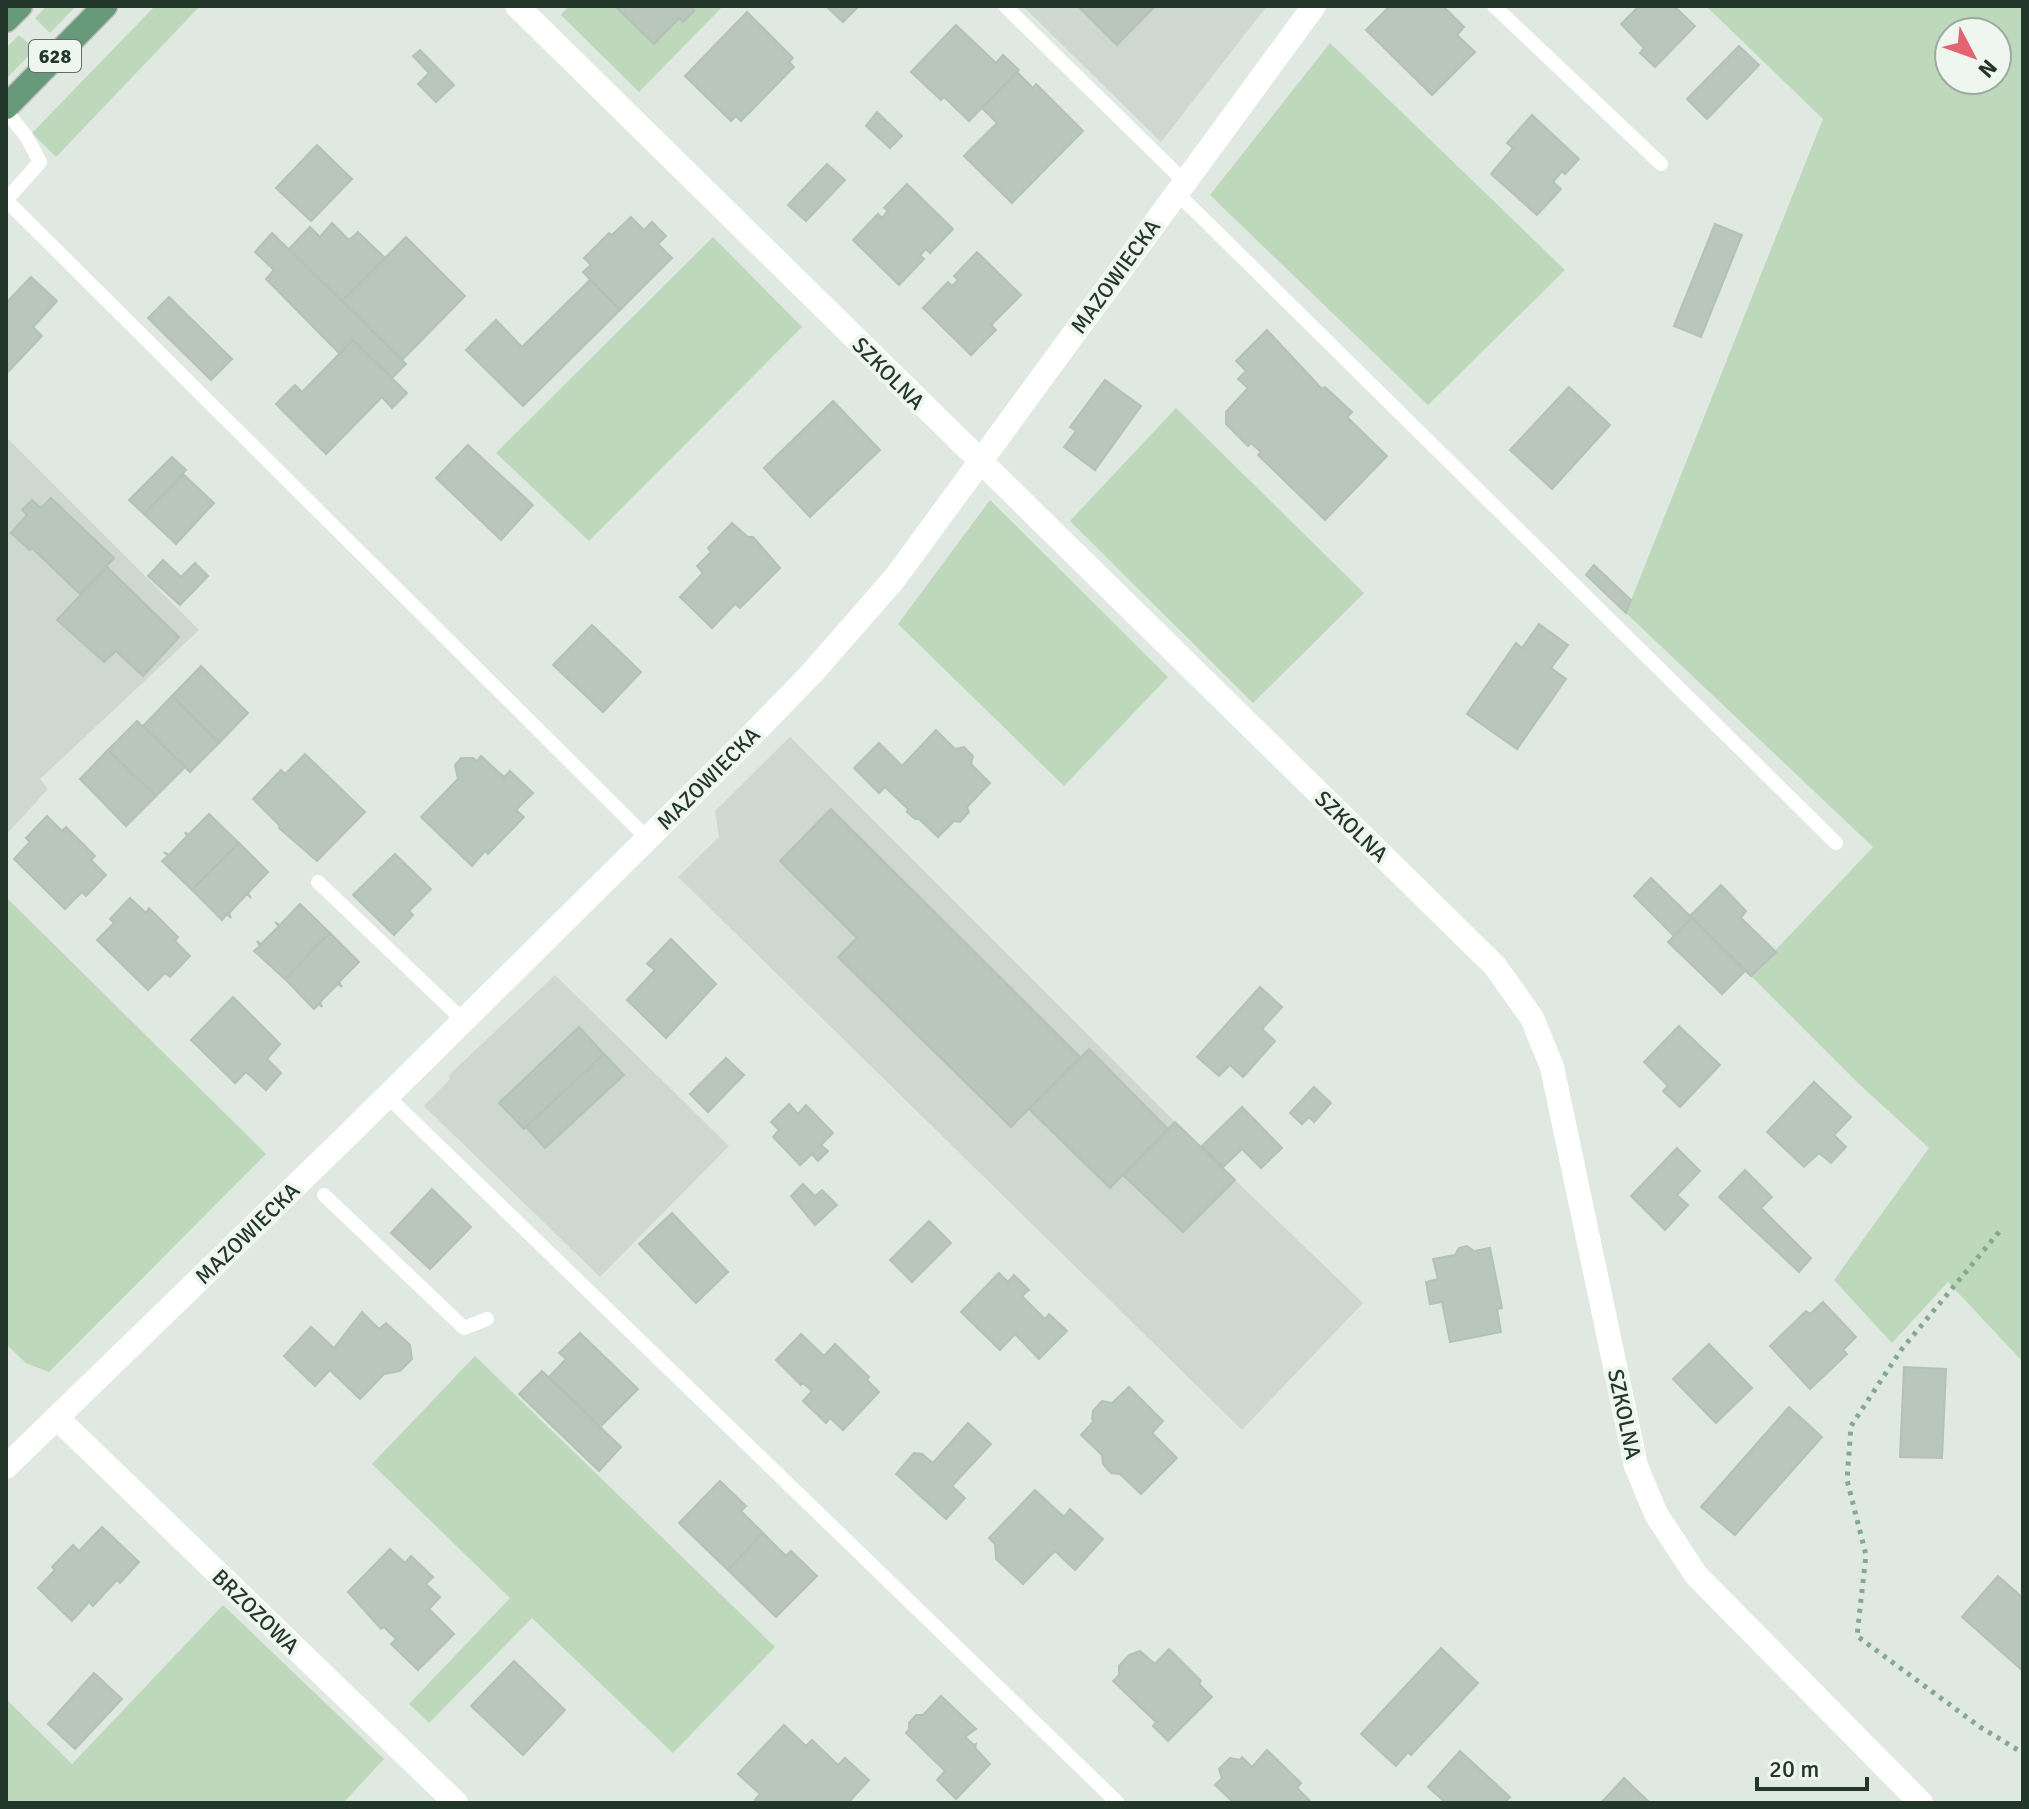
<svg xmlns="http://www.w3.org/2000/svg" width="2029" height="1809" viewBox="0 0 2029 1809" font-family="Signika,sans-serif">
  <rect width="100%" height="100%" fill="#dfe9e1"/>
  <g fill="#ced8d0">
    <polygon points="1023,6 1267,6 1161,142"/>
    <polygon points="6,437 199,630 40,779 48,789 6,835"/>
    <polygon points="790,737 1175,1122 1363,1303 1242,1430 678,877 719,837 715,811"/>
    <polygon points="555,975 729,1146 600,1277 424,1106 450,1079 448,1076"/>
  </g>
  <g fill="#bdd8ba" fill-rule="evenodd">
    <polygon points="47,6 76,6 50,33 35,18"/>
    <polygon points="155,6 200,6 56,157 32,133"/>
    <polygon points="569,6 723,6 639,92 561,15"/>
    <path d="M1706 6H2023V1362L1948 1282 1892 1343 1834 1280 1929 1148 1859 1084 1751 976 1873 847 1626 613 1823 119ZM1949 32H1997V80H1949Z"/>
    <polygon points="19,35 35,49 6,79 6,48"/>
    <polygon points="1330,43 1565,270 1428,405 1210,195"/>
    <polygon points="713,237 802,327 589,541 496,453"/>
    <polygon points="1176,408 1364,593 1253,703 1070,521"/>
    <polygon points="990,500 1168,677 1064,786 898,624"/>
    <polygon points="6,897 266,1154 49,1372 26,1363 6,1344"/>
    <polygon points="475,1356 775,1647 673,1753 532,1618 429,1723 409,1704 510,1598 372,1464"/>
    <polygon points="223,1605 384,1759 343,1803 6,1803 6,1699 72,1764"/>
  </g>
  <g fill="#b8c6bc" stroke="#b3c1b6" stroke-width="2">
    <polygon points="615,6 691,6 694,11 683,22 679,18 654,44"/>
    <polygon points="826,6 859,6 843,22"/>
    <polygon points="1078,6 1155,6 1117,45"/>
    <polygon points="1390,6 1443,6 1464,27 1457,35 1475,52 1432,95 1366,30"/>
    <polygon points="1639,6 1674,6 1695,26 1655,67 1640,53 1644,48 1621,24"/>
    <polygon points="747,12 793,58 789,62 794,67 741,121 736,116 731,121 685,76"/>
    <polygon points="956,25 996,63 1003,55 1019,70 969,121 944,97 941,100 911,72"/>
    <polygon points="1739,46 1759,65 1707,119 1687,99"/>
    <polygon points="420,50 454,85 436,102 418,84 429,73 413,56"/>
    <polygon points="1017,72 1033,88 1036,84 1083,131 1012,203 964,156 997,123 982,108"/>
    <polygon points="877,112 902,136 890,148 866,126"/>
    <polygon points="1532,115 1579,159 1565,174 1562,171 1553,182 1561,189 1537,215 1491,174 1513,148 1507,143"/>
    <polygon points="317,145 352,179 311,221 276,188"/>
    <polygon points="827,164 845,180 806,221 788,205"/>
    <polygon points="907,184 953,229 930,253 926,249 920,255 924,259 899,285 853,240 878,214 882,218 888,211 884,208"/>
    <polygon points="631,217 644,230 652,222 666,236 658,244 672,258 620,310 583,272 591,265 584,258 609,233 612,235"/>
    <polygon points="332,223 349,240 358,232 385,258 342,301 289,249 310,227 320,237"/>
    <polygon points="1715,224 1742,235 1701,337 1674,326"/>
    <polygon points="272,233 406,364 392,378 353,340 340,354 266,279 274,270 255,252"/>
    <polygon points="406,237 465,296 402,360 342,301"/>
    <polygon points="977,252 1021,295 991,325 996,330 971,355 923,308 948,282 952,286 958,280 954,276"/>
    <polygon points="31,277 57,301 33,327 42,336 6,374 6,303"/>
    <polygon points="590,280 620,310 523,406 466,350 496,320 522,347"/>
    <polygon points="169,297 232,359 211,380 148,318"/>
    <polygon points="1267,330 1322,389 1325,387 1352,412 1347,417 1387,456 1325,520 1258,455 1261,452 1251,443 1248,446 1226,424 1226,412 1248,388 1238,379 1246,371 1236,361"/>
    <polygon points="353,340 407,393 392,408 382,397 326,454 276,404 295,385 302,392"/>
    <polygon points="1105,380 1141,406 1095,470 1064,447 1076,431 1070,427"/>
    <polygon points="1569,387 1610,425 1552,489 1510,450"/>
    <polygon points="833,401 880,450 810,517 764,468"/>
    <polygon points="468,445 533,505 501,540 436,478"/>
    <polygon points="172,457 186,470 144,514 129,500"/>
    <polygon points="183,474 214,503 176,544 144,514"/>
    <polygon points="51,498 114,558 80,594 32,548 30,550 11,533 27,515 22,510 32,500 41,508"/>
    <polygon points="732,523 748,537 753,537 780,568 740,608 735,604 712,628 680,597 703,573 697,566 711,552 708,548"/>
    <polygon points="163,560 181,577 195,563 208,576 180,605 148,576"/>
    <polygon points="1594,565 1631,600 1626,613 1586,575"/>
    <polygon points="107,567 179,637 143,676 116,651 104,662 57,620"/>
    <polygon points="1539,624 1568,645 1551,668 1566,679 1517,749 1467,714 1516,643 1522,648"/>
    <polygon points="592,625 641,672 603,712 553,665"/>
    <polygon points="201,666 248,713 219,743 172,696"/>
    <polygon points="172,696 219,743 190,772 143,726"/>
    <polygon points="137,721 185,767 156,796 108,750"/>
    <polygon points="936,730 955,749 964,747 973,756 971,764 990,783 967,807 969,812 960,822 954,821 938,837 919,819 915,819 907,812 908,809 885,787 879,793 854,768 879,743 902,766"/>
    <polygon points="108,750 156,796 126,826 80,779"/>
    <polygon points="305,754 365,812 317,861 279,828 280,826 253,799 281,770 285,774"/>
    <polygon points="481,756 504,777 510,771 533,793 516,810 524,817 488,854 485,851 472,866 421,817 458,779 455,765 461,758 473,758 477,761"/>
    <polygon points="831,809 1080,1057 1011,1127 838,957 857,938 780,861"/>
    <polygon points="209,814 239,843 192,890 162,861 168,856 164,852 169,855 187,836 185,832 188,835"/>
    <polygon points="47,816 62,831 66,827 95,856 91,860 106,875 86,896 82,892 65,909 14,859 30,842 26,838"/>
    <polygon points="239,843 268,872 248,893 251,898 247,894 229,913 231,918 227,914 222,920 192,890"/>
    <polygon points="395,854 431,889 409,911 413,915 394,935 353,895"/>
    <polygon points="1651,878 1692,918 1674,936 1634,896"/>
    <polygon points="1721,885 1746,911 1741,918 1776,952 1751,976 1690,916"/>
    <polygon points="130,898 146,913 149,908 178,937 175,941 190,956 170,977 165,973 148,990 97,940 114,923 110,919"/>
    <polygon points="300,904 330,933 285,979 254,951 260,946 257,941 261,944 279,926 275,922 280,925"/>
    <polygon points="1692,918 1745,971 1722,994 1668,942"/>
    <polygon points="330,933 359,962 339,982 342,987 338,984 320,1002 322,1007 319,1004 314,1009 285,979"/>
    <polygon points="671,939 716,984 666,1038 627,1000 655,970 647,964"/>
    <polygon points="1260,987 1282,1007 1262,1029 1275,1041 1243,1077 1230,1065 1219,1076 1197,1057"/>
    <polygon points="233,997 280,1044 267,1059 281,1073 266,1090 246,1072 235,1083 191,1040"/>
    <polygon points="1679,1026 1720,1065 1680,1107 1663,1091 1668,1086 1644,1062"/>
    <polygon points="579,1027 604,1054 524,1129 499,1103"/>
    <polygon points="1089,1049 1168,1129 1110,1188 1029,1109"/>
    <polygon points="604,1054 624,1075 545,1148 526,1127"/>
    <polygon points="726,1058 744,1075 708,1112 690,1094"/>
    <polygon points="1814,1082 1851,1117 1834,1135 1846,1147 1831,1163 1819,1153 1804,1167 1767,1132"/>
    <polygon points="1314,1087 1331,1103 1314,1122 1309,1117 1302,1124 1290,1113"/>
    <polygon points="789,1104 798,1114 806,1105 833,1133 821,1145 828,1151 818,1161 812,1154 800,1165 773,1137 779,1130 771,1122"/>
    <polygon points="1242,1107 1282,1148 1261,1168 1242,1149 1223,1167 1202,1146"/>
    <polygon points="1175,1122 1235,1180 1183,1232 1123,1175"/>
    <polygon points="1677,1148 1700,1171 1677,1195 1688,1205 1665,1230 1631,1196"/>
    <polygon points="1745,1170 1772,1197 1761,1208 1811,1258 1799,1272 1719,1197"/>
    <polygon points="803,1184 815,1196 822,1190 837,1205 815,1225 791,1196"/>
    <polygon points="432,1189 471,1227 430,1269 391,1233"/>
    <polygon points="672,1213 728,1272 696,1303 639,1244"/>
    <polygon points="929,1221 951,1243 912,1282 890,1260"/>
    <polygon points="1467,1246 1474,1251 1490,1248 1502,1308 1497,1309 1501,1332 1450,1342 1442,1302 1430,1304 1426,1282 1438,1279 1433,1259 1455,1255 1459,1248"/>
    <polygon points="999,1273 1008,1282 1014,1275 1029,1290 1022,1296 1045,1319 1049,1314 1067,1331 1039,1359 1015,1334 1000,1350 961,1312"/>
    <polygon points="1823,1302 1856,1337 1843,1350 1847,1354 1810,1389 1770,1346 1806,1311 1810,1314"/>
    <polygon points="362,1312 379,1329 386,1323 410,1345 412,1359 400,1371 384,1374 360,1399 330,1370 315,1386 284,1356 311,1327 334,1348"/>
    <polygon points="580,1333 638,1389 600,1427 549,1377 566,1359 559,1353"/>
    <polygon points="801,1334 824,1356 835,1344 869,1377 867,1380 879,1392 843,1430 830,1418 826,1423 803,1401 812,1391 803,1383 801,1385 776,1360"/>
    <polygon points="1709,1344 1752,1388 1716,1423 1673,1379"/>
    <polygon points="1904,1367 1946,1369 1942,1458 1900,1457"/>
    <polygon points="542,1371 621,1447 599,1471 519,1394"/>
    <polygon points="1129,1387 1163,1421 1152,1433 1177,1458 1141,1494 1120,1474 1111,1473 1103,1464 1102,1455 1081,1435 1094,1421 1092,1419 1093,1411 1102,1401 1112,1403"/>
    <polygon points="1789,1407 1822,1437 1735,1535 1701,1507"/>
    <polygon points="968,1423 991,1444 952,1486 965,1498 946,1519 896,1474 914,1453 922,1454 933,1463"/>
    <polygon points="720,1481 746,1506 741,1511 763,1533 728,1570 679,1523"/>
    <polygon points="1035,1490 1064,1517 1070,1509 1103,1539 1075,1570 1055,1551 1023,1584 996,1559 995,1544 989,1538"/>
    <polygon points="102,1527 139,1562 120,1583 117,1580 93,1606 89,1602 72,1621 38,1588 55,1570 52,1567 73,1545 79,1551"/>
    <polygon points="763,1533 786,1556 791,1551 817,1576 776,1617 728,1570"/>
    <polygon points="390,1549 405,1563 411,1556 433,1577 426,1584 440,1597 429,1609 454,1634 418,1670 391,1644 396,1639 384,1627 381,1629 348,1592"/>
    <polygon points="1998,1576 2023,1598 2023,1671 1962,1617"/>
    <polygon points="1441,1648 1478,1683 1411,1755 1408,1752 1396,1766 1361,1734"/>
    <polygon points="1169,1649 1201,1681 1199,1684 1212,1697 1168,1741 1153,1726 1156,1722 1113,1681 1119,1675 1119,1666 1129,1655 1140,1651 1155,1664"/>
    <polygon points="514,1661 565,1710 523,1755 471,1706"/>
    <polygon points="94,1673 122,1699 75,1749 48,1724"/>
    <polygon points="941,1696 976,1729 965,1737 974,1745 976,1744 975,1748 990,1764 956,1799 937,1780 945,1771 906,1733 909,1729 909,1723 916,1715 923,1715"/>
    <polygon points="784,1725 806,1746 812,1740 838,1765 845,1758 869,1780 848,1803 758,1803 755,1800 760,1794 738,1774"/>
    <polygon points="1267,1750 1301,1783 1297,1788 1312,1803 1234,1803 1215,1785 1222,1778 1219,1769 1230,1758 1240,1760 1242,1757 1252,1767"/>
    <polygon points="1460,1751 1510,1797 1504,1803 1446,1803 1428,1787"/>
    <polygon points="1624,1778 1650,1803 1601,1803"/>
  </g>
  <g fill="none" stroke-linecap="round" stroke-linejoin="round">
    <g stroke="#bdc3bf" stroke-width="27">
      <g id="primary">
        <polyline points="6,20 20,6"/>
        <polyline points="6,107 105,6"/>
      </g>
    </g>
    <polyline stroke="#83a98f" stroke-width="5" stroke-dasharray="4 6" stroke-linecap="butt" points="1999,1232 1901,1350 1851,1426 1847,1480 1866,1555 1857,1636 1980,1727 2023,1753"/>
    <g stroke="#fff" stroke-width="14">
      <polyline points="1005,6 1184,181"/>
      <polyline points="1494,6 1661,164"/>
      <polyline points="6,111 26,136 40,162 7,199"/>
      <polyline points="1176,192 1836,843"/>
      <polyline points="6,200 647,838"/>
      <polyline points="318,882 464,1021"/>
      <polyline points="387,1096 1118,1803"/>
      <polyline points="324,1195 464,1328 487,1319"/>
    </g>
    <g stroke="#fff" stroke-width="24">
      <polyline points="517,6 1495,966 1532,1018 1552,1067 1636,1466 1656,1514 1696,1575 1921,1803"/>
      <polyline points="57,1418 456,1803"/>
      <polyline points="6,1467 349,1134 743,744 812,673 895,578 1314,6"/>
    </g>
    <use href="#primary" stroke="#68997b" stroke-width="24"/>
  </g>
  <g text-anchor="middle" stroke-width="8" stroke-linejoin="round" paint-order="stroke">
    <rect fill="#eff6f0" stroke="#607065" stroke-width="2" x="29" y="40" width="52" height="32" rx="6"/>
    <g font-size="20" font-weight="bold" fill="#22372a">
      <text x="55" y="63">628</text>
    </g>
    <g font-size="22" fill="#22372a" stroke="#eff6f0">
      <text transform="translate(1115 276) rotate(-54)" y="8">MAZOWIECKA</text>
      <text transform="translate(889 373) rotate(45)" y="8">SZKOLNA</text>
      <text transform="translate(708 778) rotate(-45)" y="8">MAZOWIECKA</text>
      <text transform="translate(1352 826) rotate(44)" y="8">SZKOLNA</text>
      <text transform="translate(247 1233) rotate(-44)" y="8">MAZOWIECKA</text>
      <text transform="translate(1625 1414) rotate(78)" y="8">SZKOLNA</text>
      <text transform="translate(256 1611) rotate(44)" y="8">BRZOZOWA</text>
    </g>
  </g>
  <rect width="2029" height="1809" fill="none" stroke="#22372a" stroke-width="16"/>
  <g transform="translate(1973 56) rotate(131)"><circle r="38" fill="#eff6f0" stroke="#9daaa1" stroke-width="2"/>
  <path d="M0-6L14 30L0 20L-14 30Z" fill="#e26472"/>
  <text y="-12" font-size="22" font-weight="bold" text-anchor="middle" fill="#22372a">N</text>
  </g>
  <path d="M1757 1777v12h110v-12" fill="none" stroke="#22372a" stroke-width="4"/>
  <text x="1769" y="1777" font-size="24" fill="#22372a" stroke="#eff6f0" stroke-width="6" paint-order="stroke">20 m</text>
</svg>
